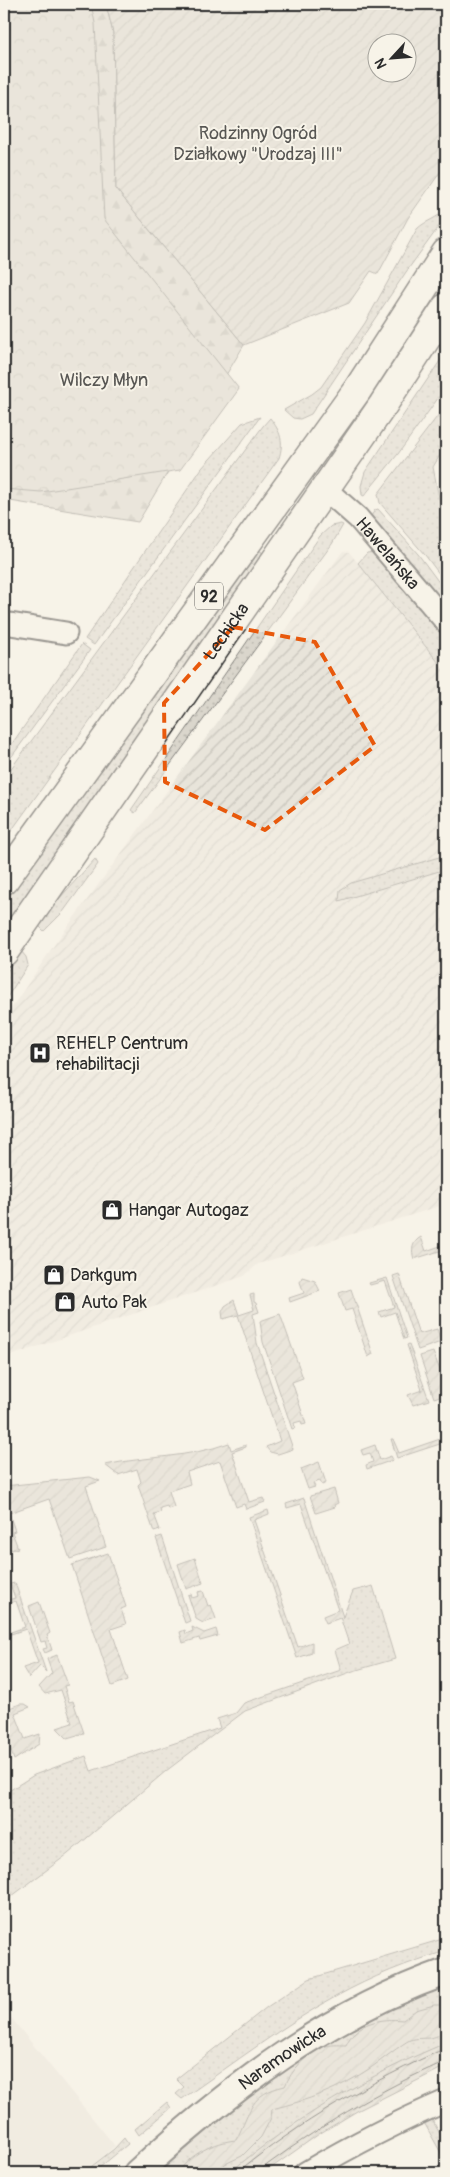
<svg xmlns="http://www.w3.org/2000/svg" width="450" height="2177" viewBox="0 0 450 2177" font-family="Pangolin,sans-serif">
  <defs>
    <pattern id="industrial-furrows" width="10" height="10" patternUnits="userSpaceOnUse" patternTransform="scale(1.25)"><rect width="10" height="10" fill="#e8e4da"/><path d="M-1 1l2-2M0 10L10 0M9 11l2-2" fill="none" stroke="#c7c4bb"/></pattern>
    <pattern id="grass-dots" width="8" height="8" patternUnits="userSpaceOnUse" patternTransform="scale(1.25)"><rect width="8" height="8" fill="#dad6cc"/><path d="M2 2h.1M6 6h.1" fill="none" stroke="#bbb8af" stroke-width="1.8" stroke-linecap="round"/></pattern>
    <pattern id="forest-firs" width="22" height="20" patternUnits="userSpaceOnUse" patternTransform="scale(1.25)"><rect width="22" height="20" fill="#dad6cc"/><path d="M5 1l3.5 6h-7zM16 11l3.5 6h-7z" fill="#bbb8af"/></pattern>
    <pattern id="park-crowns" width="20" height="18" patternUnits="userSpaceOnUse" patternTransform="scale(1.25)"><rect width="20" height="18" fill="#dad6cc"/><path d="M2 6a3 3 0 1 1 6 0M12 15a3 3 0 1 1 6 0" fill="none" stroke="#bbb8af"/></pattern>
    <pattern id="garden-furrows" width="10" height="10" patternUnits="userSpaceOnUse" patternTransform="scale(1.25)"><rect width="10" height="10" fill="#dad6cc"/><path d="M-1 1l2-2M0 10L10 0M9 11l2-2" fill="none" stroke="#bbb8af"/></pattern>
  </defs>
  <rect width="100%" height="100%" fill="#f7f3e8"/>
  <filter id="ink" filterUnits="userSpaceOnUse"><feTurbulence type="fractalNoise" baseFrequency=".02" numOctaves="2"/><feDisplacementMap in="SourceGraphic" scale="10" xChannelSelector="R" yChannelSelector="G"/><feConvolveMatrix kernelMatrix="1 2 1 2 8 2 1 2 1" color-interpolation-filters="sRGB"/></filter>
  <g filter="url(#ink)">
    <polygon fill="#e8e4da" points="4,2009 115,2146 83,2173 4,2173"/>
    <polygon fill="url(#industrial-furrows)" points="343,551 349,552 446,672 446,1204 258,1264 244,1276 4,1358 4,1019 57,941"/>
    <g fill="url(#grass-dots)" stroke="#82807c">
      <path d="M446 208V217L406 272 311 414 300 419 293 418 284 410 312 394 321 387 365 323 417 229C426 220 438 219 446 208Z"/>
      <polygon points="446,352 446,387 398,454 364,496 362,495 361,486 365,472"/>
      <polygon points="446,405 446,445 433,467 446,534 446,583 425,555 380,503 378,494"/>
      <polygon points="260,417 94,645 85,639 202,468 242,423"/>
      <path d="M270 418C281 432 284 442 279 458L4 841V778L263 426Z"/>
      <polygon points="378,509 418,554 446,592 446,607 371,516 375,510"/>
      <polygon points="341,524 343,525 332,544 135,813 131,810 320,536 331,526"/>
      <polygon points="258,550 262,552 263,556 22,902 20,904 22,905 8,918 4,915 4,902"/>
      <path d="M375 552 443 633C447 643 447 654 439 663L358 563 367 553Z"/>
      <polygon points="82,644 90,650 4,767 4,755"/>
      <polygon points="446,855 446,869 339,901 340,890 351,883"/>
      <polygon points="95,859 98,864 63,912 44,931 40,927 39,921"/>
      <polygon points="21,951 26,957 28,965 4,1002 4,976"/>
      <polygon points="373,1586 395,1659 353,1671 245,1711 166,1771 68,1854 4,1902 4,1794 34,1775 86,1756 91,1771 220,1728 217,1719 236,1713 244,1703 341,1670 335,1650 349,1644 340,1617 343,1617 353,1591"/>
      <path d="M446 1938V1951C409 1962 371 1977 337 1996 283 2025 233 2064 182 2099L176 2094 184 2087 176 2079 267 2007 309 1979Z"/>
      <path d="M446 1986V2043L393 2067 347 2092 269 2142 229 2173H158C213 2127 267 2078 329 2040 366 2018 406 2001 446 1986Z"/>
      <polygon points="167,2102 171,2108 139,2135 135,2129"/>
      <polygon points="429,2114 446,2145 446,2162 421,2117"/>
      <polygon points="124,2138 128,2144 93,2173 83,2173 114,2149"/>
    </g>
    <polygon fill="url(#forest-firs)" stroke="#82807c" points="4,4 106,4 113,33 116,189 244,345 138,522 4,500"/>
    <polygon fill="url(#park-crowns)" stroke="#82807c" points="4,4 91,4 95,23 104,219 239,389 180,470 41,492 4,489"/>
    <g fill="url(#garden-furrows)" stroke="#82807c" fill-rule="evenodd">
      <path d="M106 4H446V164L408 218 378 274 371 271 349 303 244 345 116 189 113 33ZM378 42H408V72H378Z"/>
      <path d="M421 1237 426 1251 446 1244V1249L414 1259C411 1250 412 1242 421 1237Z"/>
      <polygon points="399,1274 419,1334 437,1329 441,1342 418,1350 393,1276"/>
      <polygon points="302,1277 315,1281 320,1291 290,1302 289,1298 304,1293 300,1282"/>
      <polygon points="387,1278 407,1338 404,1339 395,1312 381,1317 379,1312 394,1307 385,1281 370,1285 369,1283"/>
      <polygon points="351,1289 373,1354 368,1357 352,1309 345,1311 339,1293"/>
      <polygon points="254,1294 254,1302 256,1303 259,1312 253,1314 257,1343 293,1449 278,1454 270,1452 266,1447 280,1441 238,1315 223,1319 222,1312 225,1306 234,1300 239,1315 254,1310 250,1295"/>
      <polygon points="280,1314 303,1378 292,1382 306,1424 302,1425 301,1421 294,1423 295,1428 292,1429 263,1342 260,1321"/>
      <polygon points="409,1344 429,1400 413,1405 408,1395 422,1390 407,1345"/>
      <polygon points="433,1352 446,1386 446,1394 434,1398 420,1356"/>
      <polygon points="446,1437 446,1442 397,1458 391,1439 393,1439 399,1453"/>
      <path d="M229 1443 231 1450 246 1445V1447L232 1452 249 1502 263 1498 265 1502 246 1509 244 1504 236 1507 220 1461 187 1472 190 1484 169 1491 174 1507 168 1509 167 1506 160 1508 161 1512 154 1514 160 1530 154 1532 138 1485 141 1482 137 1469 118 1475 105 1465C147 1456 189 1458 229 1443Z"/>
      <polygon points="375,1445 380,1460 391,1456 393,1460 367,1469 366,1465 373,1462 370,1453 363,1455 361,1450"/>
      <polygon points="319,1462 326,1483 322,1485 320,1481 313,1483 315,1487 308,1489 301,1469"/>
      <polygon points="90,1477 100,1481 86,1486 106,1547 70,1559 49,1499 9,1513 15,1531 12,1532 18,1548 11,1550 9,1547 4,1548 4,1486"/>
      <polygon points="334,1489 338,1503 334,1505 335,1507 316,1513 310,1496"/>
      <polygon points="304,1498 343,1617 326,1623 323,1616 338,1610 301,1504 287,1508 286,1504"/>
      <polygon points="268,1510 269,1514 254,1520 298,1647 312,1642 312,1653 297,1658 249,1517"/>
      <polygon points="162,1536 190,1621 185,1623 156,1538"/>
      <polygon points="108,1553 126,1607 121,1609 126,1624 111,1629 128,1680 112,1686 72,1565"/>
      <polygon points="195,1558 203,1583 186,1589 178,1564"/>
      <polygon points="15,1583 46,1672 40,1666 29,1678 23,1668 38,1663 26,1629 11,1634 11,1632 25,1627 16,1601 4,1605 4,1601 15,1598 10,1584"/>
      <polygon points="203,1591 208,1606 211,1605 216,1619 203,1623 196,1619 188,1595 191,1594 192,1598 199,1596 198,1592"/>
      <polygon points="39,1602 50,1633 47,1635 52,1650 45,1653 43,1649 47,1648 45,1641 41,1642 29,1606"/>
      <polygon points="192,1627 204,1633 216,1629 218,1636 200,1641 199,1638 183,1643 180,1632 185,1630 186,1634 193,1631"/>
      <polygon points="57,1655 68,1685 64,1686 69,1702 73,1701 84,1733 67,1738 57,1728 72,1723 61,1690 45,1694 39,1687 52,1673 47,1659"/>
      <polygon points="20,1704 25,1704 30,1707 15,1713 25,1739 40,1734 39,1744 14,1760 4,1729 4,1710"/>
      <path d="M434 2005H446V2031C430 2042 425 2036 410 2040 404 2042 377 2064 369 2069 337 2090 309 2100 272 2109L271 2118 261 2137 242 2156 225 2164 218 2173H178C189 2154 215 2142 236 2140 252 2110 249 2094 285 2086 291 2071 307 2053 323 2047 330 2044 339 2045 346 2045 356 2022 381 2018 403 2020L416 2010Z"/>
      <path d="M446 2043V2066L357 2111 319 2134 264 2173H229C293 2120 369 2074 446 2043Z"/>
    </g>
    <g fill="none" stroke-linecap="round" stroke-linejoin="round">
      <g stroke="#2b2b2b" stroke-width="25">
        <g id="minor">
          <path id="s1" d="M325 489 358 518 446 622"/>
          <polyline points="4,623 66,633"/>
          <path d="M305 2173C351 2146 397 2122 446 2101"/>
        </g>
      </g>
      <g stroke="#2b2b2b" stroke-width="30">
        <g id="tertiary">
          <path id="s2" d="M137 2173C229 2089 328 2013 446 1972"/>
        </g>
      </g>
      <g stroke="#2b2b2b" stroke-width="31">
        <g id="primary">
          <polyline points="4,880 358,389 446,253"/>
          <path id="s3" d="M4 952 383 405 446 308"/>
        </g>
      </g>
      <use href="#minor" stroke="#f7f3e8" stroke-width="21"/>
      <use href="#tertiary" stroke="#f7f3e8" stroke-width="26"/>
      <use href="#primary" stroke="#f7f3e8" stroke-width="28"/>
      <g stroke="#2b2b2b" stroke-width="1">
        <path d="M236 2173C300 2122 371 2081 446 2048"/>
        <path d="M256 2173C315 2129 378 2090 446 2061"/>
      </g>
    </g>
  </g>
  <path d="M0 0H450V2177H0ZM233 627 315 642 375 746 265 830 165 782 164 703Z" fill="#f7f3e8" fill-opacity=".55" fill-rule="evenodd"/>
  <path fill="none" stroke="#e8590c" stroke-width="4" stroke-dasharray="10 6" stroke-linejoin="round" d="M233 627 315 642 375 746 265 830 165 782 164 703Z"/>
  <defs>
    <g id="hospital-square" transform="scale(1.125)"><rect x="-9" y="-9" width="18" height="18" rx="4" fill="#2b2b2b" stroke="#f7f3e8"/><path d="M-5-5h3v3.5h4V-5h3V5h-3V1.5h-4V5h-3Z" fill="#fff"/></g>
    <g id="shop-square" transform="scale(1.125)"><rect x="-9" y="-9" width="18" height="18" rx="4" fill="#2b2b2b" stroke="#f7f3e8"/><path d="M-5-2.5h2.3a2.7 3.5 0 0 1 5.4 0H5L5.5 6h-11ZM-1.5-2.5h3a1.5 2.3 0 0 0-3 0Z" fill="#fff"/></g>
  </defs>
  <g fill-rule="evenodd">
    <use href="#hospital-square" x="40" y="1053"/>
    <use href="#shop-square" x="112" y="1210"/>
    <use href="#shop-square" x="54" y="1275"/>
    <use href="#shop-square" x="65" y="1302"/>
  </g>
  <g text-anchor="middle" stroke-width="4" stroke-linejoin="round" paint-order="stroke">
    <rect fill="#f7f3e8" stroke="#686764" stroke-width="1" x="195" y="582.5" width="28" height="27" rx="4"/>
    <g font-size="16" font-weight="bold" fill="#2b2b2b">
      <text x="209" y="602">92</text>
    </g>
    <g font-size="18" fill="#575653" stroke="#f7f3e8">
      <text x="258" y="139">Rodzinny Ogród<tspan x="258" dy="21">Działkowy "Urodzaj III"</tspan></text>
      <text x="104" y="386">Wilczy Młyn</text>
    </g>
    <g font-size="18" fill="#2b2b2b" stroke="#f7f3e8">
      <text dy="6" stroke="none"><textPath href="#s1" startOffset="90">Hawelańska</textPath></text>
      <text dy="6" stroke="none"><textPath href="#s3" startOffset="390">Lechicka</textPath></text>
      <text dy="6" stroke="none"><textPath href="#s2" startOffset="186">Naramowicka</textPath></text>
    </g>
    <g font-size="18" fill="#2b2b2b" stroke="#f7f3e8" text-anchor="start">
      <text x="56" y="1049">REHELP Centrum<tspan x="56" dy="21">rehabilitacji</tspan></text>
      <text x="128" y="1216">Hangar Autogaz</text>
      <text x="70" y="1281">Darkgum</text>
      <text x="81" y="1308">Auto Pak</text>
    </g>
  </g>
  <rect width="450" height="2177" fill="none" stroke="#f7f3e8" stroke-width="20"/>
  <rect x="10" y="10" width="430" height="2157" fill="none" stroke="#2b2b2b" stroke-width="2" filter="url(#ink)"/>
  <g transform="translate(392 58) rotate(244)"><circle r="24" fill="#f7f3e8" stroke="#a5a39c"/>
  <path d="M0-4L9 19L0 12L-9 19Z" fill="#2b2b2b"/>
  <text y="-8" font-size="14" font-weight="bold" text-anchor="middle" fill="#2b2b2b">N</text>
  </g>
</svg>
